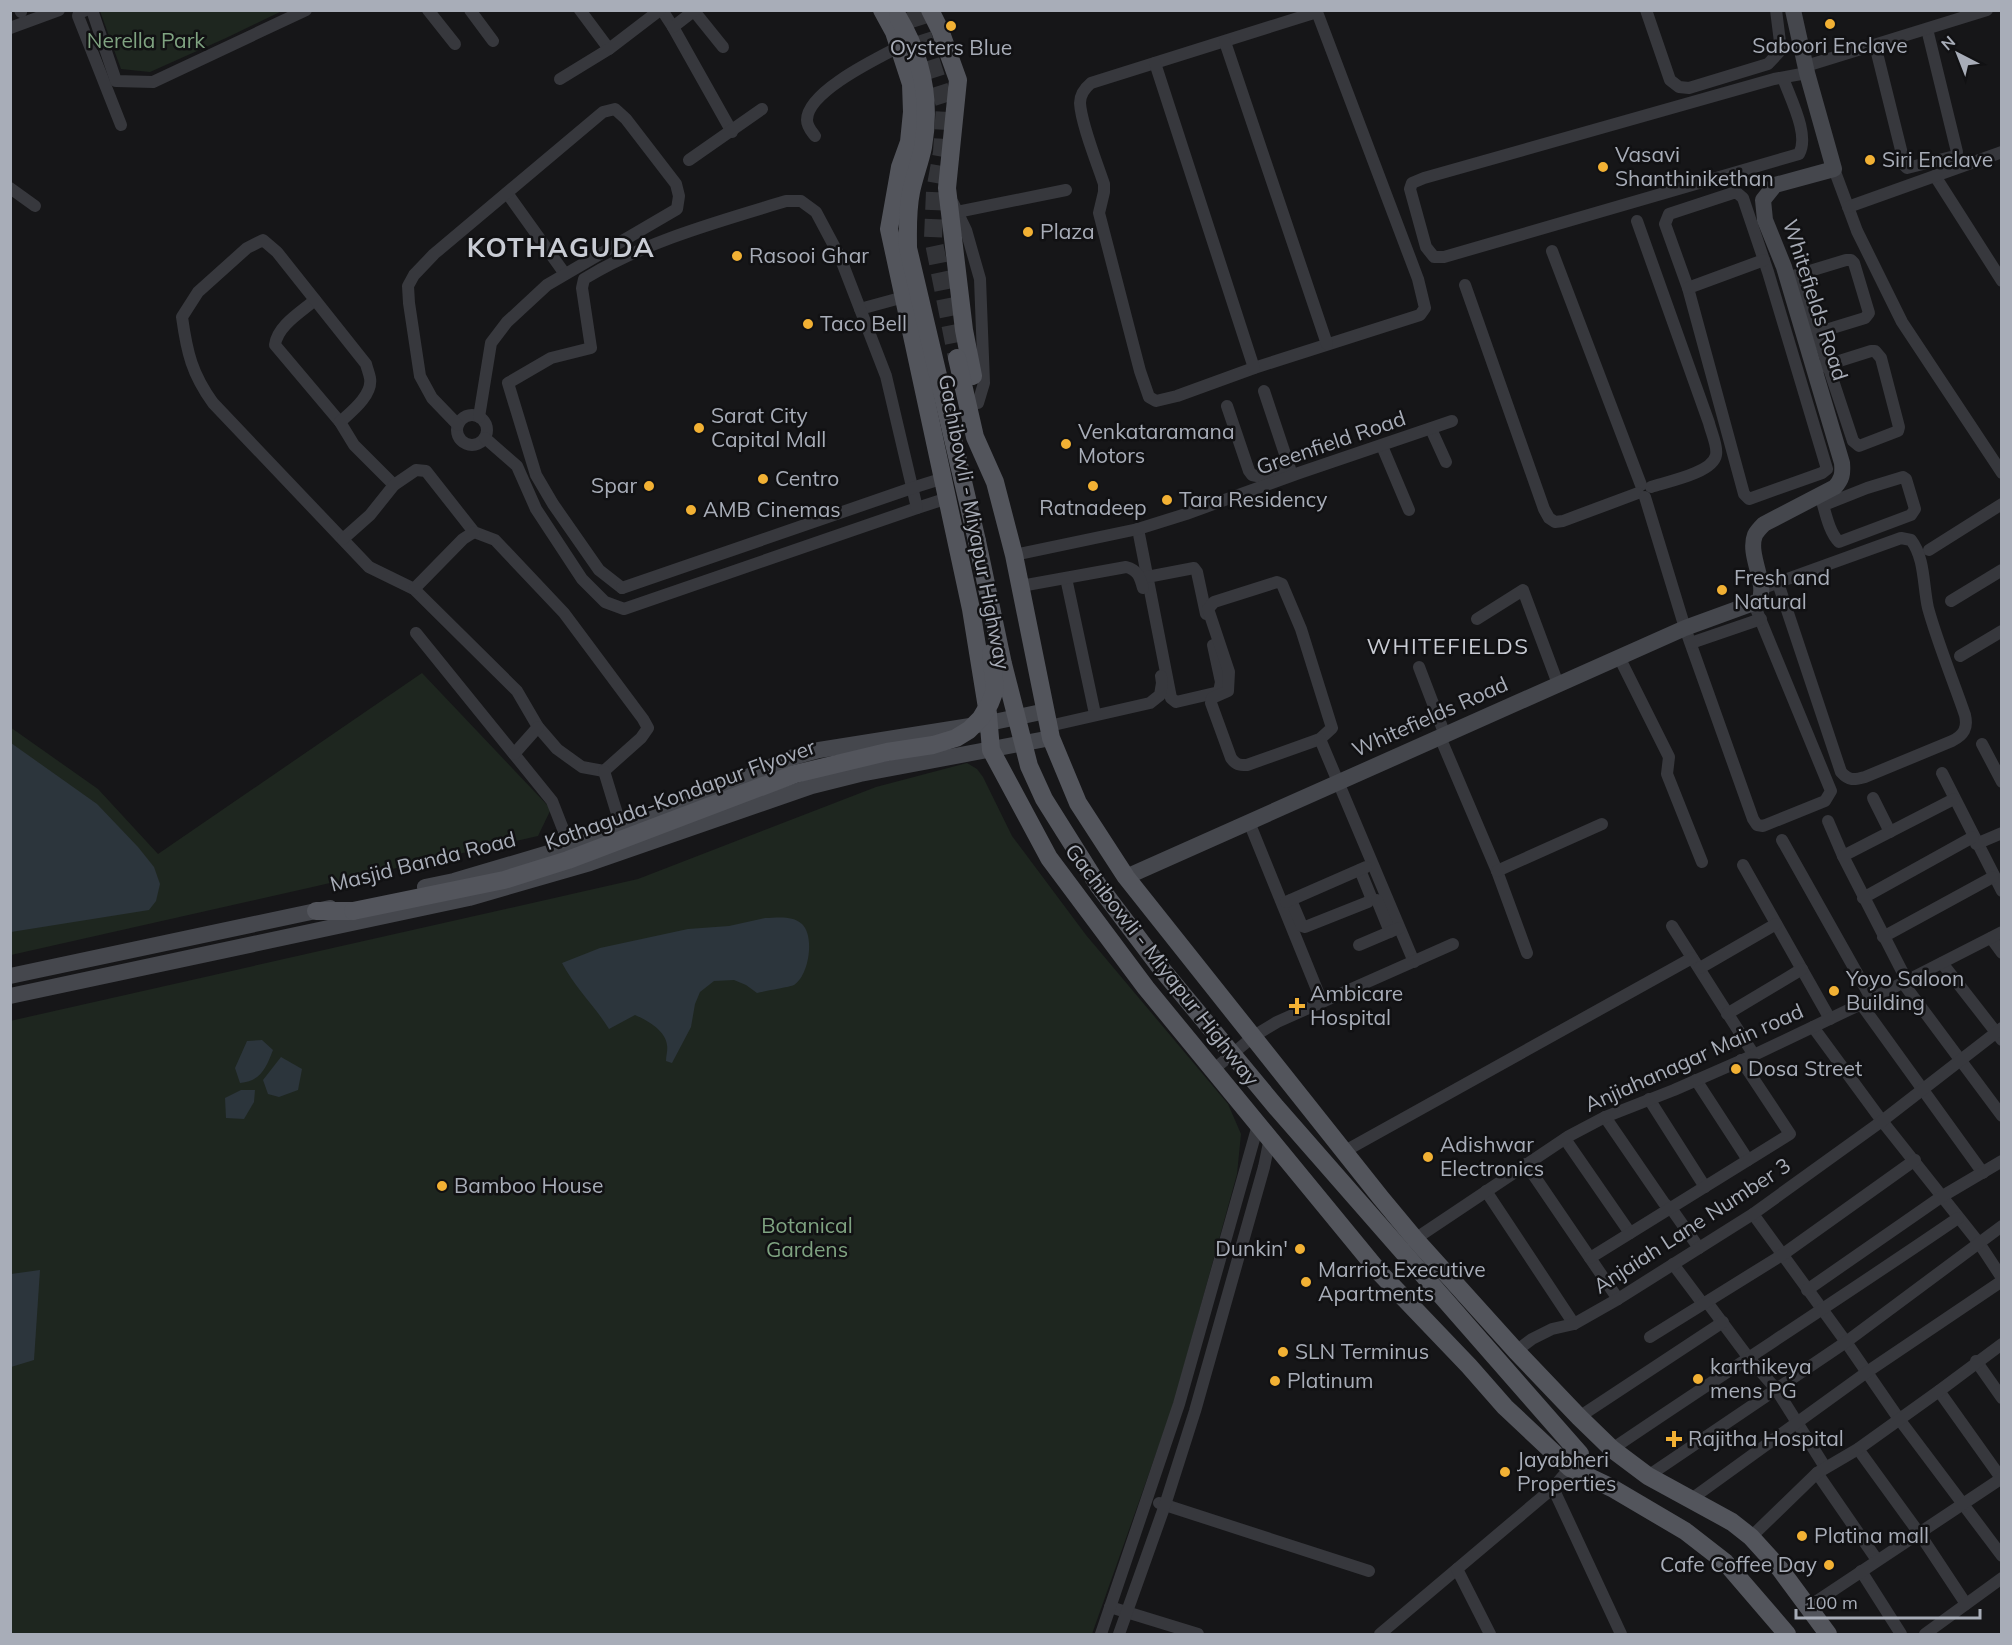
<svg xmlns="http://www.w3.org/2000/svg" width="2012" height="1645" viewBox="0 0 2012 1645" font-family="Mulish,sans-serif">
  <rect width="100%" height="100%" fill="#161618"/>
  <g fill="#1e261f">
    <polygon points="100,11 100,10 282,11 226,38 150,72 121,69"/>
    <polygon points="422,673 551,809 538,836 11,955 10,727 98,789 158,854"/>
    <polygon points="967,763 977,769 983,777 1012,836 1086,935 1228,1104 1241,1134 1237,1174 1174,1403 1092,1634 11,1634 10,1021 638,879 876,787"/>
  </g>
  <g fill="#2c353c">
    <polygon points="11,743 97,804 138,847 154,867 160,884 156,901 149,910 11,932"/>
    <path d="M765 918C777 918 792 915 802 924 815 936 809 976 794 985 790 987 764 991 757 993L746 985 734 980 714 981 700 992 695 1004 691 1027 672 1063 666 1061C666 1056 668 1050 667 1045 666 1031 647 1020 635 1015L609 1029C595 1006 575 988 562 963L600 948 688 929 729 926Z"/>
    <path d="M262 1040 273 1050C266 1068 261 1081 240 1083L235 1068 247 1041Z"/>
    <polygon points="281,1057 302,1069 298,1090 279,1097 268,1094 263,1080"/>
    <polygon points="241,1090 255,1090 254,1102 244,1119 226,1118 225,1098"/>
    <polygon points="40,1270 34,1360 11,1367 11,1274"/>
  </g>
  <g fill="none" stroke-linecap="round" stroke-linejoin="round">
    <polyline stroke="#333438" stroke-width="18" stroke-dasharray="18 9" stroke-linecap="butt" points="911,10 919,24 945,105 942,152 935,191 933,238 957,358"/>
    <g stroke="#37383d" stroke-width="12">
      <polyline points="20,10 21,12"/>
      <polyline points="86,10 79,13 78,16 121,125"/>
      <polyline points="92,10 116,81 153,82 306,10"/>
      <polyline points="428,10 455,44"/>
      <polyline points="470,10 493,41"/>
      <polyline points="580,10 609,49"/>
      <polyline points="662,10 673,27 732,132"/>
      <path d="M1316 10 1317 12 1418 279 1425 308 1420 315 1254 368 1177 396 1156 401 1149 397 1140 371 1099 213 1104 192V184C1097 163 1081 123 1080 103 1080 94 1085 88 1091 83L1317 12"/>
      <polyline points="1646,10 1670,80 1679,87 1689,88 1768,64 1781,50 1776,10"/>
      <polyline points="694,11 723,47"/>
      <polyline points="673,27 695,10"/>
      <polyline points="10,28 59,10"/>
      <polyline points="1225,42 1327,344"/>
      <polyline points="1875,45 1905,166 1907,168 1955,156 1957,152 1927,29"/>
      <polyline points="1155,63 1254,368"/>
      <polyline points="1806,66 1987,10"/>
      <path d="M1783 78C1790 98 1810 135 1799 154L1444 257H1434L1426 247 1410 189 1412 183 1424 178 1774 79 1807 73"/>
      <polyline points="560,79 609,49 660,10"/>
      <path d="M815 136C812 132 807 127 807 120 807 92 876 59 899 47"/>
      <polyline points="689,160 762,109"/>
      <polyline points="1834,169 1857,231 1902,322 2002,473"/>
      <polyline points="1935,176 2002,281"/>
      <polyline points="10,188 35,206"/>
      <polygon points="1736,192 1743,198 1768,272 1827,469 1822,473 1749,499 1744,494 1688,288 1665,224 1669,214"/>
      <polyline points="507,193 565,274"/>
      <polyline points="953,203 966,230 980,279 984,383 978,403"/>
      <polyline points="1848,207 2002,152"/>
      <polyline points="957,212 1066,190"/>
      <path d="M1637 221 1709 423C1711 432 1718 446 1716 455 1713 473 1666 482 1651 487"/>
      <polyline points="1552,251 1641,485"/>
      <polyline points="1798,275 1853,441 1859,446 1898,431 1899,427 1881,358 1875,351 1871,351 1814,369"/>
      <polyline points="1790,277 1846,260 1851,260 1854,263 1869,313 1865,318 1816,333"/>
      <polyline points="1465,285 1544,509 1549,518 1555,522 1563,521 1638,493"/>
      <polyline points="1688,288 1764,260"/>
      <path d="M315 300C301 312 277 326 275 345L340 422"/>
      <polyline points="860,309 904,297"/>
      <polyline points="1264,391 1291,472"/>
      <polyline points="1227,406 1249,471 1252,475 1257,476 1288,465"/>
      <circle cx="472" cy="430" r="15"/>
      <polyline points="458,425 432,398 420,376 409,303 408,286 414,275 434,254 603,112 615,109 626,119 676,184 679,196 677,209 547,285 507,322 491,343 479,417"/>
      <polyline points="1431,429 1446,462"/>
      <polyline points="485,438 517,466 536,509 582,579 605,602 624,609 917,508 948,498"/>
      <polyline points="1382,446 1409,510"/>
      <path d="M394 485 354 445 340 422C351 412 373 395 370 378 369 373 367 368 366 364L277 252 263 240 247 248 198 292 182 317C187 353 192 374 213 403L369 567 414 589 517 691 538 727 557 749 582 767 604 771"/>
      <path d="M1820 495C1825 509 1828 531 1839 542L1911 515 1915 509 1906 479 1903 477 1867 488 1824 505"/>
      <polyline points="1645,497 1685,628 1753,819 1757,825 1763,826 1825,801 1831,791 1754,604"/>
      <polyline points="1138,529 1171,698 1176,702 1219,692 1221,682 1213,645"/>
      <polyline points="343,539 370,515 394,485 416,470 426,471 474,532 495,540 564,613 643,719 648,728 641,738 604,771"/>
      <polyline points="1929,550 2002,504"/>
      <polyline points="1014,555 1138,529 1186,514 1299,473 1452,421"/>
      <polyline points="1147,577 1194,568 1197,572 1206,614"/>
      <polyline points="1066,578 1095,714"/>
      <path d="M1277 582 1282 584 1301 629 1332 728 1320 739 1247 765C1239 765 1236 765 1231 758L1211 703 1212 698 1228 691 1229 672 1208 609 1214 602Z"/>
      <path d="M1021 586 1126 567C1138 570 1140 577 1143 588"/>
      <path d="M622 588 599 570 553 504 536 475 508 383 551 358 591 348 582 288 584 279C646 241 717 222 786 201H801L816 212 840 257 886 376 917 508"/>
      <polyline points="622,588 912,488 944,478"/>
      <polyline points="414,589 463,539 474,532"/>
      <path d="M1760 589 1901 538 1911 540C1925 558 1923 586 1928 608 1938 644 1953 680 1965 715 1968 728 1964 735 1952 741L1865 777C1854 780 1849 781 1841 772L1778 583"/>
      <polyline points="1951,601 2002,570"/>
      <polyline points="1477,619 1523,590 1558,684"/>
      <polyline points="416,633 552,801 570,847"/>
      <polyline points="1691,643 1761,619"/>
      <polyline points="1960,656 2002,631"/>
      <polyline points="1619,657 1669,757 1667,774 1702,862"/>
      <polyline points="1419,667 1445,735"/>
      <polyline points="1049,726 1150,703 1160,695 1162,683 1161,676"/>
      <polyline points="1440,737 1497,871 1527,953"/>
      <polyline points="1320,739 1414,962"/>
      <polyline points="1982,744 2002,782"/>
      <polyline points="514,754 538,727"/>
      <polyline points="604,771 622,830"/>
      <polyline points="1942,773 2002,891"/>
      <polyline points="1873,798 1890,832"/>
      <polyline points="1828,821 1843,856"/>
      <polyline points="1249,822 1322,1002"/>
      <polyline points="1782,840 1871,998"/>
      <polyline points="1976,844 2002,833"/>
      <polyline points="1743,865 1830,1019"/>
      <polyline points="1497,871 1602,824"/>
      <polyline points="1863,898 1973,837"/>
      <polyline points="1291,900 1302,926 1305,927 1368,902 1371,897 1360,870"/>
      <polyline points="1377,900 1390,932"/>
      <polyline points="1286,902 1366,867"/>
      <polyline points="1672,926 1754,1055"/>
      <polyline points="1883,937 1993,877"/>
      <polyline points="1991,938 2002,953"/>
      <polyline points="1359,945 1399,928"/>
      <polyline points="1942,963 2002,1040"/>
      <polyline points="1700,968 1776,924"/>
      <polyline points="1907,981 1843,856 1954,799"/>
      <polyline points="1903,983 2002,1116"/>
      <polyline points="1861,1004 1983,1173"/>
      <polyline points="1727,1014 1802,969"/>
      <polyline points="1813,1027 1882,1121 1979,1243 2002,1278"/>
      <polyline points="1213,1070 1254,1036 1277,1022 1453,944"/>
      <polyline points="1696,1080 1748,1160"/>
      <polyline points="1649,1099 1705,1187"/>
      <polyline points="1605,1117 1664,1203 1673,1211 1699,1248"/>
      <polyline points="1565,1139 1630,1233"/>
      <polyline points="1345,1151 1692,958"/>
      <polyline points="1526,1164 1618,1299"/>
      <polyline points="1486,1191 1574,1324"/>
      <polyline points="1753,1214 1846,1342 1899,1419 2002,1556"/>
      <polyline points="1415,1239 1569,1136 1605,1117 1674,1090 1754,1055 1861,1004 2002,932"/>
      <polyline points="1590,1258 1790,1134 1741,1060"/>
      <polyline points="1673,1264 1703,1304"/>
      <polyline points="1807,1290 1941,1197 2002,1161"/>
      <polyline points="1707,1302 1748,1357 1776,1389 1825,1467"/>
      <polyline points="1650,1337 1782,1255 1915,1160"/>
      <polyline points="1516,1351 1532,1339 1552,1329 1574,1324 1618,1299 1753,1214 1882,1121 2002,1028"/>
      <polyline points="1976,1361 2002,1398"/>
      <polyline points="1939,1391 2001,1478"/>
      <polyline points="1579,1417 1723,1322"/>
      <path d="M1612 1449C1727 1371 1844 1296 1958 1218"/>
      <polyline points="1858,1449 1919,1533 1966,1604"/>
      <polyline points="1817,1473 1877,1560"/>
      <polyline points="1648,1476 1846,1342 2002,1226"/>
      <polyline points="1553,1488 1621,1634"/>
      <polyline points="1690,1500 1867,1372 2002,1281"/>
      <polyline points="1159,1503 1369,1571"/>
      <polyline points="1751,1537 1817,1473 1858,1449 1939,1391 2002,1344"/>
      <polyline points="1861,1571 1901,1634"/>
      <polyline points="1110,1607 1198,1634"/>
      <polyline points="1808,1607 2002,1478"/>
      <polyline points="1101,1634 1179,1404 1258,1125"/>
      <polyline points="1119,1634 1165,1505 1195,1411 1264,1167 1270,1138"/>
      <polyline points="1380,1634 1457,1569"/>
      <polyline points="1490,1634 1457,1569 1553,1488 1570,1468"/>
      <polyline points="1925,1634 2002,1578"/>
    </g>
    <g stroke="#45474d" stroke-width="16">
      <path d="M1126 877 1685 628 1759 601C1768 584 1747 555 1755 535 1757 531 1761 527 1764 524L1835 487C1842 479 1843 474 1842 463L1784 267 1765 220 1763 200 1775 185 1834 169 1807 73 1793 10"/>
      <polyline points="425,887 454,881 589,841 657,817 790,758 819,750 989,723 1046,711"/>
      <polyline points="10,976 330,908"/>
      <polyline points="10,996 469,898 590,863 812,786 860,774 1051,738"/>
    </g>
    <g stroke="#53555c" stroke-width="18">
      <polyline points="882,10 894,32 911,84 912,112 909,142 900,167 889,229 971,609 988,714 991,750 1049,858 1146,988 1380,1273 1469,1366 1505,1407 1570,1468 1612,1488 1685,1531 1725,1562 1787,1634"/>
      <polyline points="930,10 940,30 958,80 947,188 964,330 973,376"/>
      <path d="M898 17C922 57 931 101 923 147 920 162 914 177 911 192 907 211 908 229 908 248L977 541"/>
      <polyline points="957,358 975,437 995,482 1014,555 1051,738 1078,803 1126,877 1381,1198 1415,1239 1516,1351 1579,1417 1612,1449 1648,1476 1732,1522 1751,1537 1780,1569 1828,1634"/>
      <polyline points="316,911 353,911"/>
    </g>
    <g stroke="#53555c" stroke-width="18">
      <polyline points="977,541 1003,664 1029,766 1044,799 1098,885 1160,967 1276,1107 1580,1454"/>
      <polyline points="353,911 504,880 568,860 795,774 887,752 933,745 956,738 969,730 981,718 990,703 995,690 991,653"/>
    </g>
  </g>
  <g fill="#f2b134" stroke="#111113" stroke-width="2">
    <circle cx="1830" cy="24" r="6"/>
    <circle cx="951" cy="26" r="6"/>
    <circle cx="1870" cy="160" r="6"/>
    <circle cx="1603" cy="167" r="6"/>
    <circle cx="1028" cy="232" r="6"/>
    <circle cx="737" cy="256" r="6"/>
    <circle cx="808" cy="324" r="6"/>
    <circle cx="699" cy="428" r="6"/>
    <circle cx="1066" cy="444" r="6"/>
    <circle cx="763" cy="479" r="6"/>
    <circle cx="649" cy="486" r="6"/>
    <circle cx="1093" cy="486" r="6"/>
    <circle cx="1167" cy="500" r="6"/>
    <circle cx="691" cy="510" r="6"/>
    <circle cx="1722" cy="590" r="6"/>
    <circle cx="1834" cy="991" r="6"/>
    <path d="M1294 997h6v6h6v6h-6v6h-6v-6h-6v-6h6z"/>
    <circle cx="1736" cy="1069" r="6"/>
    <circle cx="1428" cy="1157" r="6"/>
    <circle cx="442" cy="1186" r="6"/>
    <circle cx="1300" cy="1249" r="6"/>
    <circle cx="1306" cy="1282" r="6"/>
    <circle cx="1283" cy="1352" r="6"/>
    <circle cx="1698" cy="1379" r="6"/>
    <circle cx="1275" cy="1381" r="6"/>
    <path d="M1671 1430h6v6h6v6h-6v6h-6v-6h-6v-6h6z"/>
    <circle cx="1505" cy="1472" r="6"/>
    <circle cx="1802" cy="1536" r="6"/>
    <circle cx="1829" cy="1565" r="6"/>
  </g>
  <g text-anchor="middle" stroke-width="5" stroke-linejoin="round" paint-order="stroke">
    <g font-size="21" fill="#7fa381" stroke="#111113">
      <text x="146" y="48">Nerella Park</text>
      <text x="807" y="1233">Botanical<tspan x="807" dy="24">Gardens</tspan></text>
    </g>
    <g font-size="21" fill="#a8adb8" stroke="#111113" text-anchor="start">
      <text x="1830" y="53" text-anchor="middle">Saboori Enclave</text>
      <text x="951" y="55" text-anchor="middle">Oysters Blue</text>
      <text x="1615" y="162">Vasavi<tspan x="1615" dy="24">Shanthinikethan</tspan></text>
      <text x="1882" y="167">Siri Enclave</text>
      <text x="1040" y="239">Plaza</text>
      <text x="749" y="263">Rasooi Ghar</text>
      <text x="820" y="331">Taco Bell</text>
      <text x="711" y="423">Sarat City<tspan x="711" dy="24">Capital Mall</tspan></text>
      <text x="1078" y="439">Venkataramana<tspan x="1078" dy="24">Motors</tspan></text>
      <text x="775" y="486">Centro</text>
      <text x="637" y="493" text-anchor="end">Spar</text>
      <text x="1179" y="507">Tara Residency</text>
      <text x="1093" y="515" text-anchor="middle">Ratnadeep</text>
      <text x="703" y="517">AMB Cinemas</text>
      <text x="1734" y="585">Fresh and<tspan x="1734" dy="24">Natural</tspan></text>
      <text x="1846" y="986">Yoyo Saloon<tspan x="1846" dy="24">Building</tspan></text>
      <text x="1310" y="1001">Ambicare<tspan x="1310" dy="24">Hospital</tspan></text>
      <text x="1748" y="1076">Dosa Street</text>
      <text x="1440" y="1152">Adishwar<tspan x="1440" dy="24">Electronics</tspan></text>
      <text x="454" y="1193">Bamboo House</text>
      <text x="1288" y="1256" text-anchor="end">Dunkin'</text>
      <text x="1318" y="1277">Marriot Executive<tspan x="1318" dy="24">Apartments</tspan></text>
      <text x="1295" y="1359">SLN Terminus</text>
      <text x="1710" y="1374">karthikeya<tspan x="1710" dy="24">mens PG</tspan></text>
      <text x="1287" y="1388">Platinum</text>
      <text x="1688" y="1446">Rajitha Hospital</text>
      <text x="1517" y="1467">Jayabheri<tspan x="1517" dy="24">Properties</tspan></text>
      <text x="1814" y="1543">Platina mall</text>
      <text x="1817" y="1572" text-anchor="end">Cafe Coffee Day</text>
    </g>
    <g font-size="21" fill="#a8adb8" stroke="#111113">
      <text transform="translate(1815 300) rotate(72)" y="7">Whitefields Road</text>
      <text transform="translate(1331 443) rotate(-19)" y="7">Greenfield Road</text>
      <text transform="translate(974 522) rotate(79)" y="7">Gachibowli - Miyapur Highway</text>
      <text transform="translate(1430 717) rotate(-24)" y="7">Whitefields Road</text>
      <text transform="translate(680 795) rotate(-20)" y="7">Kothaguda-Kondapur Flyover</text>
      <text transform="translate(423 862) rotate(-14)" y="7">Masjid Banda Road</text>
      <text transform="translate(1162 965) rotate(52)" y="7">Gachibowli - Miyapur Highway</text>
      <text transform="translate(1694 1058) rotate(-24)" y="7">Anjiahanagar Main road</text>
      <text transform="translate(1692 1226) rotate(-33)" y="7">Anjaiah Lane Number 3</text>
    </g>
    <g font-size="22" letter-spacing="1.5" fill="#c9ccd4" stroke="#111113">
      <text x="1448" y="654">WHITEFIELDS</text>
    </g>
    <g font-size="27" font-weight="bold" letter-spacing="1.5" fill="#c9ccd4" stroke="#111113">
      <text x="561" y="257">KOTHAGUDA</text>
    </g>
  </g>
  <rect width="2012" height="1645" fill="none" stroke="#a8adb8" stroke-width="24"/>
  <g transform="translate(1958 54) rotate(318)" stroke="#111113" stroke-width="4.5" paint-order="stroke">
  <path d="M0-4.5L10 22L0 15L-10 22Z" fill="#a8adb8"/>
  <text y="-9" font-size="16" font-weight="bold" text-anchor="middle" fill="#a8adb8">N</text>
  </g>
  <path d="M1796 1609v9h184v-9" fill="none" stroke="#a8adb8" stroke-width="3"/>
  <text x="1805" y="1609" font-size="18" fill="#a8adb8" stroke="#111113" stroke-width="4.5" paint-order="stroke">100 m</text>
</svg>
